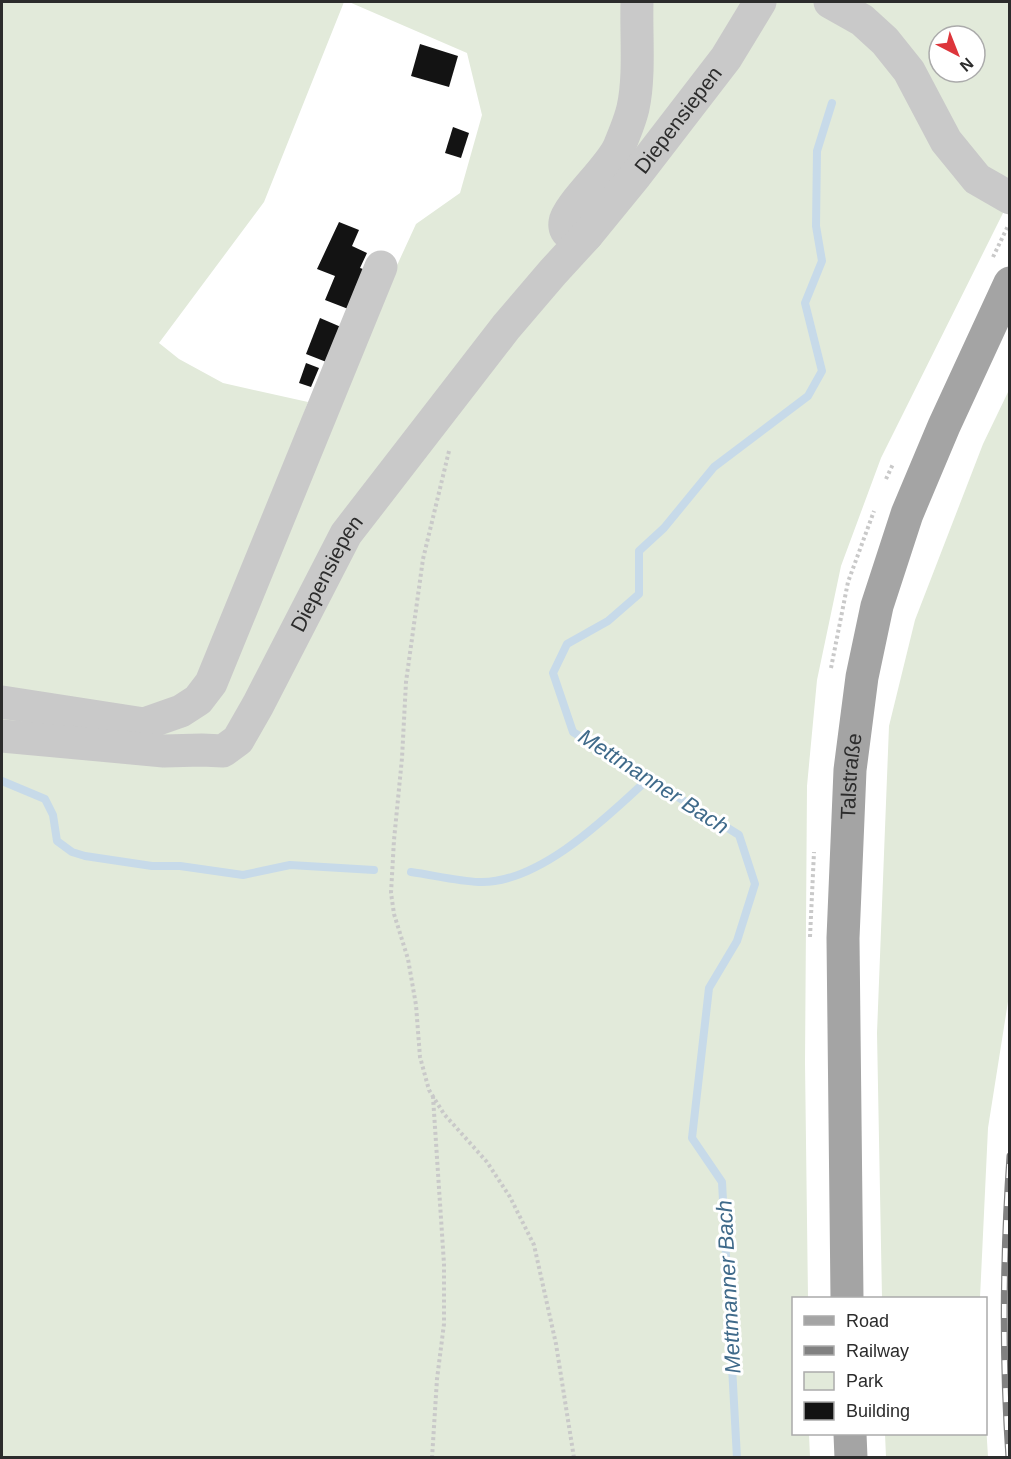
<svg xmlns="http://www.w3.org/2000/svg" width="1011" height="1459" viewBox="0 0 1011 1459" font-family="Helvetica,sans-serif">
  <rect width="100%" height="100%" fill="#fff"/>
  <g fill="#e2eada" fill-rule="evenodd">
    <polygon points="2,2 344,2 264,202 159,343 179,359 223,383 308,402 207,678 145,717 2,694"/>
    <path d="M349 2H1009V201L881 458 841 566 817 680 807 786 805 1063 808 1298H794V1434H809L810 1457 2 1458V714L200 717 331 409 416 224 460 193 482 115 467 53ZM939 36H975V72H939Z"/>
    <polygon points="1009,390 1010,989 988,1128 980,1298 882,1298 877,1033 889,726 915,620 983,444"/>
    <polygon points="986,1424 988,1457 886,1457 885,1434 986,1434"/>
  </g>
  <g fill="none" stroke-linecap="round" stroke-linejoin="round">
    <g stroke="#c7dae9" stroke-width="8">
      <polyline points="2,781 45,799 53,815 57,841 72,852 85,856 152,866 180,866 243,875 290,865 374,870"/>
      <path d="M411 872C433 875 457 881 479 882 539 884 607 817 648 779"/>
      <polyline points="737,1458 722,1182 692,1138 709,988 737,941 755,884 739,835 573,732 553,673 567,644 608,621 639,594 639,551 664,528 714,467 808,396 822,371 805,303 822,261 816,226 817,151 832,103"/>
    </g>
  </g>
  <g fill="#131313">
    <polygon points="420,44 458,56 449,87 411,76"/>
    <polygon points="453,127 469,133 461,158 445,153"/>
    <polygon points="339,222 359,230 352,246 367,253 360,268 372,272 356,312 325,300 335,276 317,269"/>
    <polygon points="320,318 348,330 334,365 306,354"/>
    <polygon points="306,363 319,368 311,387 299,383"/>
  </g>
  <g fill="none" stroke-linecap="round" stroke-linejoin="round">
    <g stroke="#c9c9c9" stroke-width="4" stroke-dasharray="3 3" stroke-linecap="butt">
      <polyline points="993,257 1008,226"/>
      <polyline points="449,451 423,559 406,682 402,758 394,840 391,893 394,914 408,959 416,1005 420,1057 429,1090 444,1114 487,1162 510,1197 534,1245 556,1344 574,1458"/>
      <polyline points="886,479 893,464"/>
      <polyline points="831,668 848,582 874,511"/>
      <polyline points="810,937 814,852"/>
      <polyline points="432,1458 437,1379 444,1324 444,1264 433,1097"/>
    </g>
    <g stroke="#c9c9c9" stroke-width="33">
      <polyline points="830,2 862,20 885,41 909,71 946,141 977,179 1010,198"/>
      <path d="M587 235C577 238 563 236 565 222 567 206 610 168 619 147 624 135 630 121 633 108 640 76 636 35 637 2"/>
      <polyline points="2,702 144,724 181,711 198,700 211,683 381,267"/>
      <path id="s1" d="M2 736 164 751 202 750 223 751 238 740 258 705 346 534 506 327 553 272 587 235 636 175 726 58 760 2"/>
    </g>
    <g stroke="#a4a4a4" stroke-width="33">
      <path id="s2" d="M847 1298 843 938 850 770 862 677 877 606 907 514 944 426 1010 283"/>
      <polyline points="850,1434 851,1458"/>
    </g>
    <g stroke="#818181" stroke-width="7">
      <path id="rail" d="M1009 1458C1002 1357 1003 1257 1010 1156"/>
    </g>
    <use href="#rail" stroke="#fff" stroke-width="4.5" stroke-dasharray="14" stroke-linecap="butt"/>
  </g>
  <g text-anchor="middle" stroke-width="6" stroke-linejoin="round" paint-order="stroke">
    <g font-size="21" fill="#2c2c2c" stroke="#fff">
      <text dy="7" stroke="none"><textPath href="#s1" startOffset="1004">Diepensiepen</textPath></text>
      <text dy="7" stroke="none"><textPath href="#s1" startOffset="429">Diepensiepen</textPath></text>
      <text dy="7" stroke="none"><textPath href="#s2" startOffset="522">Talstraße</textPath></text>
    </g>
    <g font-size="22" font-style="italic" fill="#3f6a8a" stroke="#fff">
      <text transform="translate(654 781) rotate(33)" y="8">Mettmanner Bach</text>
      <text transform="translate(728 1287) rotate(-93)" y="8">Mettmanner Bach</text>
    </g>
  </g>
  <rect width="1011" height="1459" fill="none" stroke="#2c2c2c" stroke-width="6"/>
  <rect x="792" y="1297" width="195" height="138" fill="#ffffff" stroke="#ababab" stroke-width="1.5"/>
  <rect x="804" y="1316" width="30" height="9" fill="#a4a4a4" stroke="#ababab" stroke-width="1.5"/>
  <text x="846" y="1327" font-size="18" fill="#2c2c2c">Road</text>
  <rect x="804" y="1346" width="30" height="9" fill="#818181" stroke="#ababab" stroke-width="1.5"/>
  <text x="846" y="1357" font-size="18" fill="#2c2c2c">Railway</text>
  <rect x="804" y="1372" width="30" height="18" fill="#e2eada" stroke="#ababab" stroke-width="1.5"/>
  <text x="846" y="1387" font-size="18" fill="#2c2c2c">Park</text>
  <rect x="804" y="1402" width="30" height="18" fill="#131313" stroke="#ababab" stroke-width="1.5"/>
  <text x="846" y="1417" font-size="18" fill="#2c2c2c">Building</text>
  <g transform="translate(957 54) rotate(138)"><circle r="28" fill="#ffffff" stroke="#ababab" stroke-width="1.5"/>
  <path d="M0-4.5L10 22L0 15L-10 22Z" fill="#dd353b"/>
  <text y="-9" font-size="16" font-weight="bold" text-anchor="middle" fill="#2c2c2c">N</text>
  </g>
</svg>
